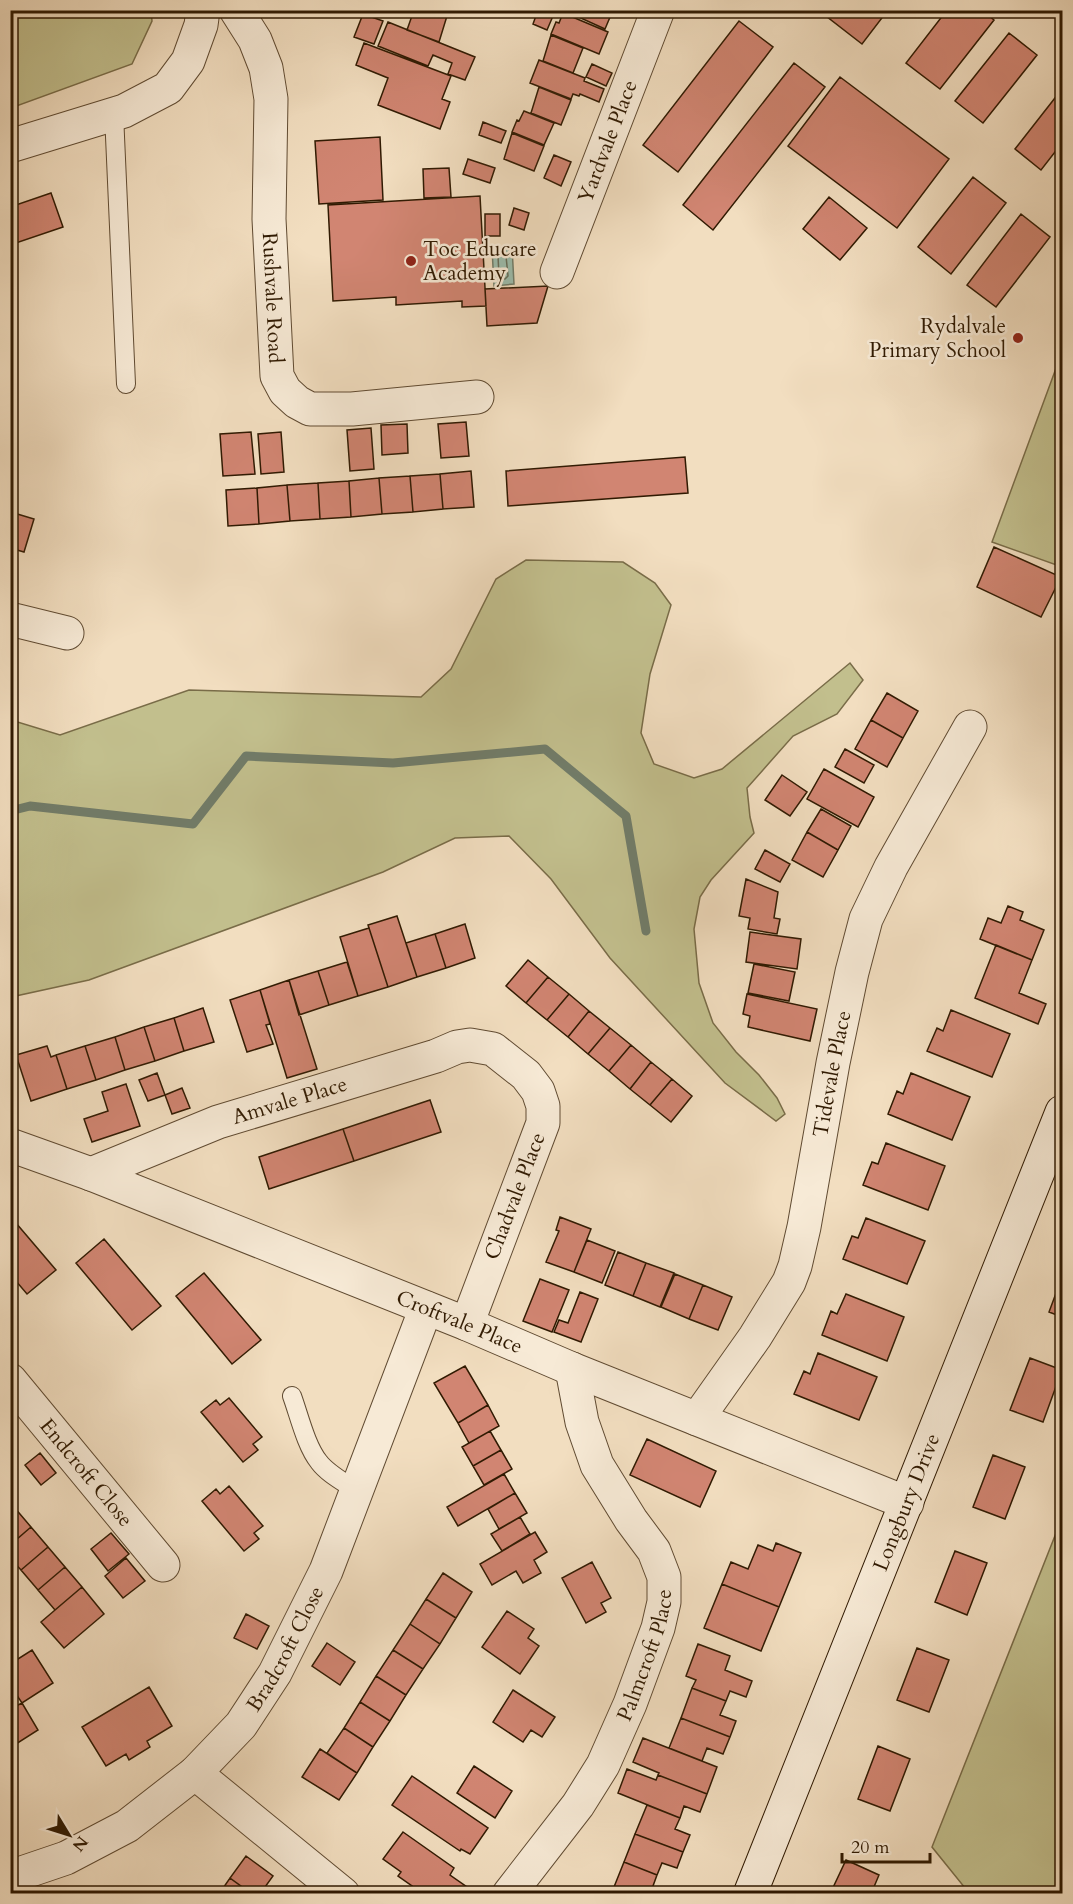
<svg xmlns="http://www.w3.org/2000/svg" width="1073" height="1904" font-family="Cardo,serif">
	<rect width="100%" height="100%" fill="#f2dec0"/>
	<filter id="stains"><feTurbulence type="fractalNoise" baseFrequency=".00333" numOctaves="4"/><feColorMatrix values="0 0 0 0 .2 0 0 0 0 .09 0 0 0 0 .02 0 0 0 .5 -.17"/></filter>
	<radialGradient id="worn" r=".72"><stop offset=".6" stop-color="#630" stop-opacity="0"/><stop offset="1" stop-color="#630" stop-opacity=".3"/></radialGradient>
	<path fill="#c2bf8d" stroke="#796c48" stroke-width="1.5" d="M11,10L151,11L152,21L132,64L11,108Z
		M1062,352V567L992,542Z
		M526,560L623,562L655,583L671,605L650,674L641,733L654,764L694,778L722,769L850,663L863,680L837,714L793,736L747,788L750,817L754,833L711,880L700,897L694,929L699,983L713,1023L736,1052L759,1075L777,1098L785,1114L776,1121L725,1083L610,958L551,879L509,836L455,838L383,872L89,980L11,997V720L60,735L189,690L421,697L451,669L496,579Z
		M1062,1518V1893H974L965,1888L932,1847Z"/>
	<path fill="#9cbdad" stroke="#717c69" stroke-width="1.5" d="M512,247L514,284L494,286L492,248Z"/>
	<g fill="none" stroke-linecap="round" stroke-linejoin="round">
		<path stroke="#666c58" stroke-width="1.5" d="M501,253L506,256L508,276L505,279L499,276L498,256Z"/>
		<path stroke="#717c69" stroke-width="9" d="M10,811L30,806L193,824L246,756L393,763L545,749L626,816L646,931"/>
	</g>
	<path fill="#d18572" stroke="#301a02" stroke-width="1.5" d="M414,10H433L447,16L439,42L407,30Z
		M538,10L553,16L547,30L533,24Z
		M563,10H613L605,29Z
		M830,10H888L862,44L826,16Z
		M947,10H982L994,20L940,89L906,63Z
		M563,13L608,32L599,54L551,34L556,22L559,23Z
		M363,14L383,21L374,44L354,37Z
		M739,21L773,47L678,172L643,145Z
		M388,22L475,57L465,80L448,74L452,63L433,55L428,66L378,46Z
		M1009,33L1037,55L983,123L955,101Z
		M551,35L583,48L573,73L543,61Z
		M364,43L451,76L442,99L450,102L440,129L378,105L388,78L356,65Z
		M539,60L585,78L584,81L604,89L599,102L580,94L579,96L573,94L571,99L530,83Z
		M794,63L825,87L713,230L683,205Z
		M592,64L612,73L606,86L586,77Z
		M840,77L949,159L897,228L788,146Z
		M539,87L571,100L561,125L531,113Z
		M1062,89V143L1041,170L1015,149Z
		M524,111L554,123L544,145L512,132L517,120L519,121Z
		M483,122L506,131L501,143L479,135Z
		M512,133L544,146L534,171L504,159Z
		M380,137L383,200L319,204L315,141Z
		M554,155L571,162L561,186L544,178Z
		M468,159L495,168L490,183L463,174Z
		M449,168L451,197L424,198L423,169Z
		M973,177L1006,203L951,274L918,247Z
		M51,193L63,227L10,245V207Z
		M480,196L486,306L462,307V301L396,305V297L333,301L328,205Z
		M829,197L867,228L840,260L803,229Z
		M514,208L529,213L524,230L509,225Z
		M485,214H500V236H485Z
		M1021,214L1050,237L996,307L967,285Z
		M548,286L537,323L487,326L485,289Z
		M466,422L469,456L441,458L438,424Z
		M407,424L408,453L382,455L381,425Z
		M371,428L374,469L350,471L347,430Z
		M251,432L255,474L223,476L220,434Z
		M281,432L284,472L261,474L258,434Z
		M685,457L688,493L508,506L506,471Z
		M471,471L474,507L443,509L440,474Z
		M440,474L443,509L413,512L410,476Z
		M410,476L413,512L382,514L379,478Z
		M379,478L382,514L351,517L349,481Z
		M349,481L351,517L320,519L318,483Z
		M318,483L320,519L290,521L287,485Z
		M287,485L290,521L259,524L257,488Z
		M257,488L259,524L228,526L226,490Z
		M14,513L34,519L24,552L10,548V525Z
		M994,547L1061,577L1041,617L977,587Z
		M887,693L918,711L903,738L871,720Z
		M871,720L903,738L887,767L855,749Z
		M845,749L874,765L864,783L835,767Z
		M824,769L874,797L858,827L807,799Z
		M782,775L807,792L790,816L765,800Z
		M821,809L851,826L838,850L807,832Z
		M807,832L838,850L823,877L792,860Z
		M765,850L790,864L780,882L755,869Z
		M746,879L778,892L774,918L780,919L777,934L748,929L750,918L739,916Z
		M1008,906L1023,912L1020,920L1044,930L1032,960L980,939L988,918L1001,923Z
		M397,916L417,977L388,987L368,925Z
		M465,924L475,958L446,968L435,934Z
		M369,928L388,987L358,996L340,937Z
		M750,932L801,939L797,969L746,962Z
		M435,934L446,968L417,977L406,943Z
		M996,945L1032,960L1019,993L1046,1004L1038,1024L975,998Z
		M528,960L548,977L526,1003L506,986Z
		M347,962L358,996L329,1005L318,971Z
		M754,964L795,972L789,1001L748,993Z
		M318,971L329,1005L299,1015L289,980Z
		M548,977L569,994L547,1020L526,1003Z
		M289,980L317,1069L287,1078L260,990Z
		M260,990L270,1024L266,1025L273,1044L247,1052L230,1000Z
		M569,994L589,1011L568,1037L547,1020Z
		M747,994L817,1009L810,1041L748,1027L750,1016L743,1014Z
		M203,1008L214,1042L184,1051L174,1018Z
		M951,1010L1010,1034L992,1077L927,1051L937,1028L943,1031Z
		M589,1011L610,1028L588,1054L568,1037Z
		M174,1018L184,1051L155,1061L144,1027Z
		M144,1027L155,1061L125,1070L115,1037Z
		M610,1028L631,1045L609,1071L588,1054Z
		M115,1037L125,1070L96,1080L85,1046Z
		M631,1045L651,1062L630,1089L609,1071Z
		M47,1046L51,1057L56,1055L67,1089L31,1101L16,1055Z
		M85,1046L96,1080L67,1089L56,1055Z
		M651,1062L672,1079L650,1105L630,1089Z
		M157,1073L165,1095L148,1101L139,1080Z
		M911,1073L970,1097L952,1140L888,1114L897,1091L903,1094Z
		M672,1079L692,1096L671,1122L650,1105Z
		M126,1084L140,1126L92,1142L84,1119L108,1111L102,1092Z
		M182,1088L190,1108L172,1114L165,1095Z
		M430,1100L441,1132L354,1161L343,1129Z
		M343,1129L354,1161L269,1189L259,1157Z
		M886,1143L945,1166L928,1210L863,1185L872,1162L878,1164Z
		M10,1216L56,1270L27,1294L10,1274Z
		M560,1217L591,1229L574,1272L546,1262L559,1231L556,1230Z
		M866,1218L925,1241L907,1284L843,1259L852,1236L858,1238Z
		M104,1239L161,1306L132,1330L76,1263Z
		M587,1240L615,1251L602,1283L574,1272Z
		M618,1252L646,1263L633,1296L605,1285Z
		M646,1263L674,1273L660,1307L633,1296Z
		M204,1273L261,1340L232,1364L176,1296Z
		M675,1274L703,1285L689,1319L661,1307Z
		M1062,1277V1317L1049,1312Z
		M540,1279L569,1290L552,1332L523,1321Z
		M703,1285L732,1297L718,1330L689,1319Z
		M580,1292L598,1299L581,1342L554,1332L559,1320L568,1323Z
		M846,1294L904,1317L887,1361L822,1335L831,1311L837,1314Z
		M818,1353L877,1377L859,1420L794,1394L804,1371L810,1374Z
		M1030,1358L1062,1370L1043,1422L1010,1410Z
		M465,1366L488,1405L458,1423L434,1383Z
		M229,1398L262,1437L253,1444L258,1450L243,1462L201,1412L216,1400L220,1405Z
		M488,1405L499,1426L469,1443L458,1423Z
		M490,1431L501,1450L473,1466L462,1447Z
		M647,1439L716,1471L700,1507L630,1475Z
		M501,1450L512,1469L484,1485L473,1466Z
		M40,1453L56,1473L41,1485L25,1465Z
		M993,1455L1025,1467L1005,1519L973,1507Z
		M504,1474L515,1493L458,1526L447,1507Z
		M229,1486L263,1526L254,1533L259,1539L244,1551L202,1501L216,1489L220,1494Z
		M515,1493L527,1513L499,1529L488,1509Z
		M14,1507L31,1527L10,1545V1510Z
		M520,1517L530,1534L502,1551L491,1534Z
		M31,1527L48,1547L21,1570L10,1558V1545Z
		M535,1532L547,1552L534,1560L541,1573L523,1583L516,1571L492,1585L480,1564Z
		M111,1533L129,1554L108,1571L91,1549Z
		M776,1543L801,1553L779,1607L722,1584L731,1562L748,1569L758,1545L773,1551Z
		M48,1547L65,1567L38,1590L21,1570Z
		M955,1551L987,1563L967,1615L935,1602Z
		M126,1558L145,1581L123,1598L105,1576Z
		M592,1562L611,1598L601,1603L606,1612L586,1623L562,1578Z
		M65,1567L82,1587L55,1610L38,1590Z
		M443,1573L472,1592L456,1618L426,1599Z
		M722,1584L779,1607L761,1651L704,1628Z
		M82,1587L104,1614L64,1648L41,1622Z
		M426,1599L456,1618L440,1644L410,1624Z
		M507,1611L534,1629L528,1638L539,1646L520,1674L482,1647Z
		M246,1614L269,1626L257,1649L234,1638Z
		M410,1624L440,1644L423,1669L393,1650Z
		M327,1643L355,1662L340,1685L312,1666Z
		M698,1644L730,1656L725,1670L752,1681L746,1697L730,1691L726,1701L692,1688L696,1680L686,1676Z
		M917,1648L949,1660L929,1712L897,1700Z
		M32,1650L53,1683L22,1703L10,1685V1664Z
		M393,1650L423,1669L406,1695L376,1676Z
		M376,1676L406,1695L390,1721L360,1702Z
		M149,1687L172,1726L147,1741L150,1747L129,1760L126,1754L106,1766L82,1727Z
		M692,1688L726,1701L720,1715L736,1721L730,1737L681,1718Z
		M513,1690L555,1717L542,1737L531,1730L523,1742L493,1722Z
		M360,1702L390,1721L373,1747L344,1728Z
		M22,1703L38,1730L16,1744L10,1736V1709Z
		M681,1718L730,1737L723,1754L707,1748L702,1761L669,1748Z
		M344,1728L373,1747L357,1773L327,1753Z
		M643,1738L717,1767L707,1794L658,1775L659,1773L633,1762Z
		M878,1746L910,1759L890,1811L858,1799Z
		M320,1749L357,1773L339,1800L302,1777Z
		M474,1766L512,1791L495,1818L457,1793Z
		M627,1769L656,1780L658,1775L707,1794L700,1812L684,1806L680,1818L618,1793Z
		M412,1776L488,1828L470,1854L461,1849L460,1851L392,1805Z
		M647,1805L680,1818L675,1829L690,1835L683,1852L635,1834Z
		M403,1832L454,1868L450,1875L467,1887L462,1894H411L408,1891L412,1886L398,1876L401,1872L383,1859Z
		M635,1834L683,1852L677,1868L662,1863L657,1875L624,1862Z
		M246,1856L273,1876L260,1894H252L230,1878Z
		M846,1860L879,1875L871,1894H830Z
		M624,1862L657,1875L653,1886L667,1894L612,1892Z
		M230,1878L252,1894H219Z"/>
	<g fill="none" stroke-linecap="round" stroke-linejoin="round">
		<defs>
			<path id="lane" d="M114,114L126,384
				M292,1396C299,1415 306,1446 319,1462C328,1474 344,1482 357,1491"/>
			<g id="street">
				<path id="s1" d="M236,10L255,40L266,68L271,99L269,219L277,376L285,391L297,402L310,409H352L477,397"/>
				<path d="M10,146L124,111L168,88L188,61L201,25L203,10"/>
				<path id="s2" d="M557,272L658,10"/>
				<path d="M10,619L67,633"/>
				<path id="s3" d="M10,1145L91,1174L467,1324L572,1369L907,1503"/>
				<path id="s4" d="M91,1174L218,1122L436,1056L457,1047L470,1045L493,1049L526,1075L538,1091L543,1106V1123L467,1324"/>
				<path id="s5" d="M10,1380L163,1565"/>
				<path id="s6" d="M697,1419L755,1337L789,1282L795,1266L804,1227L833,1063L852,972L866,919L891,867L970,727"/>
				<path d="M195,1773L343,1894"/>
				<path id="s7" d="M10,1877L66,1858L127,1826L195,1773L241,1725L275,1673L326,1571L426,1308"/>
				<path id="s8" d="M509,1894L578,1805L603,1765L630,1704L658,1628L664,1602V1577L654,1551L631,1520L597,1465L582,1422L572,1369"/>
			</g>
			<g id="secondary">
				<path id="s9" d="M750,1894L1062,1112"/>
			</g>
		</defs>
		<use href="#lane" stroke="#604b32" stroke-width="20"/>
		<use href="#street" stroke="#604b32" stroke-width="35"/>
		<use href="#secondary" stroke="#301a02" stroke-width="35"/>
		<use href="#lane" stroke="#f7ead6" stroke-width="18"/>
		<use href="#street" stroke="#f7ead6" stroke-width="33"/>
		<use href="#secondary" stroke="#f7ead6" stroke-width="33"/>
	</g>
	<g fill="#8f2418" stroke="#f7ead6" stroke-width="2">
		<circle cx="411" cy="261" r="6"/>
		<circle cx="1018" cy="338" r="6"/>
	</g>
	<g text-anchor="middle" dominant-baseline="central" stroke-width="5" stroke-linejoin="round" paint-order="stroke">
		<g font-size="21" fill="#301a02" stroke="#f7ead6">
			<text stroke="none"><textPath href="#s2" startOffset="140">Yardvale Place</textPath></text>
			<text stroke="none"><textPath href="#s1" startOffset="296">Rushvale Road</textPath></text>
			<text stroke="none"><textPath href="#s6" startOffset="378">Tidevale Place</textPath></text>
			<text stroke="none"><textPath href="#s4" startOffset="212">Amvale Place</textPath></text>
			<text transform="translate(515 1196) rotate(-69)">Chadvale Place</text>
			<text stroke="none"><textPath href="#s3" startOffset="483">Croftvale Place</textPath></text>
			<text stroke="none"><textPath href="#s5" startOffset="120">Endcroft Close</textPath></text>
			<text stroke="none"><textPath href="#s9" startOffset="422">Longbury Drive</textPath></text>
			<text stroke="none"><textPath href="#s7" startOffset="369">Bradcroft Close</textPath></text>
			<text stroke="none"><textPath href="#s8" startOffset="278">Palmcroft Place</textPath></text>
		</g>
		<g font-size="21" fill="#301a02" stroke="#f7ead6" text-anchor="start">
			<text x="423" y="249">Toc Educare<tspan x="423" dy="24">Academy</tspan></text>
			<text x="1006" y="326" text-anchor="end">Rydalvale<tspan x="1006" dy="24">Primary School</tspan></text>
		</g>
	</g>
	<rect width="1073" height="1904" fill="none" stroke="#f2dec0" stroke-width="36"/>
	<rect x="12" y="12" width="1049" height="1880" fill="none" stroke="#301a02" stroke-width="3"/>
	<rect x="18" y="18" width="1037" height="1868" fill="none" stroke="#301a02" stroke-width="1.5"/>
	<g transform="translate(69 1835) rotate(128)" stroke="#f7ead6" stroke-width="4.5" paint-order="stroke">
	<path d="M0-4.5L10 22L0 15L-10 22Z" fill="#301a02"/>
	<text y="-9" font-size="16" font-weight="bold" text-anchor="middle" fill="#301a02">N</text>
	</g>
	<path d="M842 1853v9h88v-9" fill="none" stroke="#301a02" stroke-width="3"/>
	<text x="851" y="1853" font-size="18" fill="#301a02" stroke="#f7ead6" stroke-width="4.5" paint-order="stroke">20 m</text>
	<rect width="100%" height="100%" filter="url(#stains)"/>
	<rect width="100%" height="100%" fill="url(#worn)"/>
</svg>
